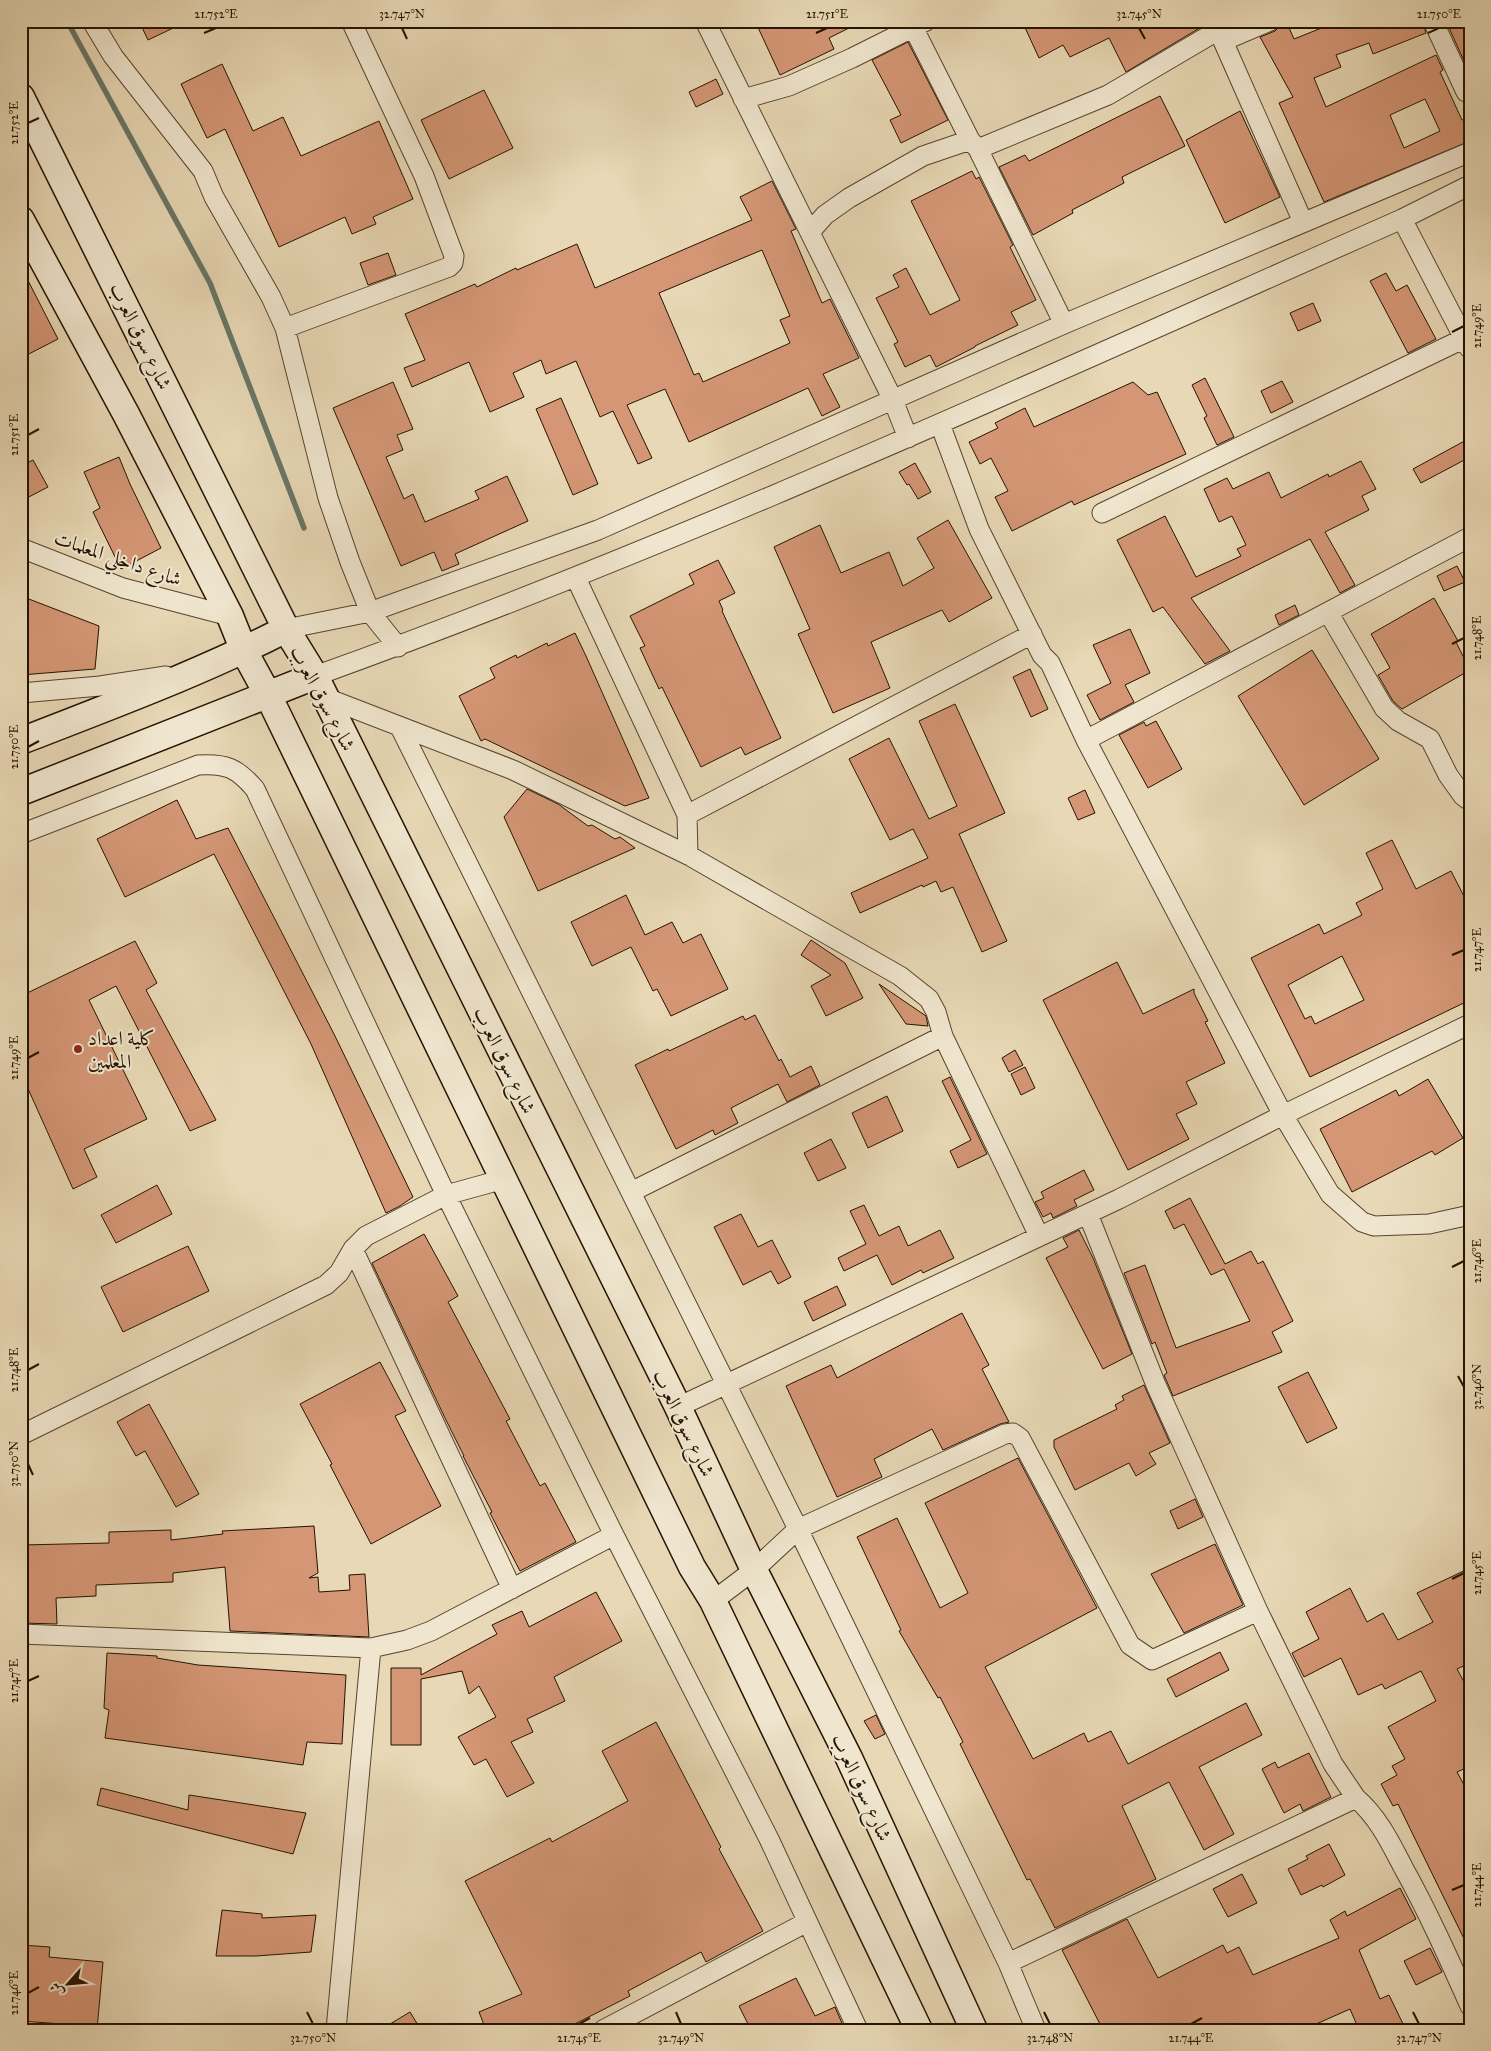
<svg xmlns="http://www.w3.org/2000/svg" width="1491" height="2051" font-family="'IM FELL Great Primer',Amiri,serif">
	<rect width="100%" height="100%" fill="#e8d8b5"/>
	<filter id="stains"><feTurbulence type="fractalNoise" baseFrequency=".004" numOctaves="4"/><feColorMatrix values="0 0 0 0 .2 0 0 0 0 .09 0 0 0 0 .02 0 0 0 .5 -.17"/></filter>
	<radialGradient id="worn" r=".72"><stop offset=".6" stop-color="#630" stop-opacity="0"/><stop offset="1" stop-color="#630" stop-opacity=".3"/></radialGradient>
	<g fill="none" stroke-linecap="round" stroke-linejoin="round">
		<path stroke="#697767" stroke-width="5.5" d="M67,21L210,283L304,528"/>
	</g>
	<path fill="#d49675" stroke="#251300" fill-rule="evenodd" d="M139,21H188L148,40Z
		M755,21H863L829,38L834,49L780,75Z
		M1022,21H1201L1203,26L1126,72L1109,38L1070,57L1063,45L1039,58Z
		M1281,21H1286L1294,39L1329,25L1328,21H1422L1426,33L1373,54L1369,43L1336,55L1341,67L1314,78L1326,107L1436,55L1443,70L1440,72L1462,120L1470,117V141L1324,202L1279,103L1293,97L1260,37L1275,31L1279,27ZM1425,99L1440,131L1404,148L1390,115Z
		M1446,21H1470V59L1464,61Z
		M908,42L948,120L901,143L890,120L901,115L872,60Z
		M222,64L253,131L283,117L301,156L379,121L413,199L373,217L376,224L352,234L345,217L279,247L225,129L207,138L181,84Z
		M716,79L723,94L696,107L689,92Z
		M484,90L513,148L449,179L421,120Z
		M1160,96L1185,146L1122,177L1124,183L1072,210L1073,213L1033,235L999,167L1025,155L1029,161Z
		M1240,111L1280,197L1225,223L1186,140Z
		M972,171L976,179L979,177L1013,245L1010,247L1036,300L1011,312L1018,325L975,346V347L936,367L930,355L905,367L894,344L898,342L876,298L899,287L893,275L906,268L930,315L960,300L911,201Z
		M772,181L796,229L791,231L822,303L830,299L859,358L823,374L840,407L822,416L808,388L689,442L665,389L627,405L652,458L638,464L613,411L600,417L576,361L546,374L541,360L513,373L524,397L490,412L469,362L412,387L404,368L425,360L405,314L475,284L477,287L516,268L517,270L577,244L595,288L752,220L740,197ZM762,250L790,316L780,320L790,343L703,382L699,373L694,375L659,293Z
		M388,253L396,275L368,285L360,263Z
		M21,267L58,339L21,358Z
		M1386,273L1396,291L1407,285L1436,339L1408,353L1370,281Z
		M1313,303L1321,321L1298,331L1290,313Z
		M1205,378L1234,437L1217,445L1204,418L1207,416L1192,385Z
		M1282,381L1293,402L1271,413L1261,391Z
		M393,382L413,429L397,435L403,450L386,457L404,499L413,494L425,522L479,499L475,491L507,476L528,521L455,554L459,564L442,571L434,552L401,566L333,408Z
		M1133,382L1148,395L1157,392L1186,454L1074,505L1072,501L1012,531L995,497L1008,491L991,458L980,464L969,442L998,428L995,423L1025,408L1034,427Z
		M561,398L598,484L573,495L536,409Z
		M1470,438V457L1421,483L1413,469Z
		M119,457L130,484L161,548L121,569L93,512L100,508L84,472Z
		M33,460L48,487L21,501V466Z
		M1361,461L1376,489L1362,496L1369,510L1325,532L1355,585L1340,593L1310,539L1191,598L1230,651L1205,664L1163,607L1153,612L1117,540L1165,516L1196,577L1241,556L1237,549L1246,545L1232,516L1219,522L1204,489L1227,478L1233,489L1269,472L1281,498L1328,474L1329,477Z
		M915,463L931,492L918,499L909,484L907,485L899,472Z
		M948,520L992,598L949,622L942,610L871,642L890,688L833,713L798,634L810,629L774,547L820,525L841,573L889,552L903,586L934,568L917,538Z
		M718,560L735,593L719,601L723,610L722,611L781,738L745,755L741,747L701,767L662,687L659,689L640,648L645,646L630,616L694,584L689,574Z
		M1457,566L1465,582L1444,591L1437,576Z
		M21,596L99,626L95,669L21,675Z
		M1434,598L1458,641L1456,642L1470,670L1402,709L1393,701L1378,675L1390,668L1371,634Z
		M1295,605L1299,615L1279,625L1275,615Z
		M1130,629L1150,673L1125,685L1134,702L1100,720L1087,695L1111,683L1093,645Z
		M575,633L586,656L649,798L625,806L485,739L481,741L459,696L495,678L490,668L516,655L517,658L547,643L548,646Z
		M1312,650L1379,759L1304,805L1238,696Z
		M1030,669L1048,709L1031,717L1013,677Z
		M955,704L1005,813L959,834L1007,941L982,952L953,887L941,892L936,881L923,887L922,885L860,913L851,893L928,858L913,829L890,840L849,759L889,738L929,819L957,806L919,721Z
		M1156,721L1182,769L1148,788L1119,735L1144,722L1146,726Z
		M527,789L558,804L588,826L592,825L615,839L620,837L635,848L538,891L504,817Z
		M1085,790L1095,813L1078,820L1068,798Z
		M177,800L196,839L228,828L334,1034L413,1197L400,1206L386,1213L311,1044L214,854L125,897L97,839Z
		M1392,840L1416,889L1451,871L1470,908V1000L1310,1077L1251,958L1319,924L1324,934L1362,915L1356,903L1383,889L1366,853ZM1342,956L1364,1000L1315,1024L1311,1016L1305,1019L1288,985Z
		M626,895L645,935L672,922L683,943L701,934L728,989L671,1016L657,989L653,991L631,947L592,966L571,922Z
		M811,940L845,963L863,998L826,1016L811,986L831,975L801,955Z
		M135,941L157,983L146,990L216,1120L190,1131L116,986L89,1000L147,1119L84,1149L97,1177L73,1189L21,1073V996Z
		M1117,962L1143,1014L1194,989V993L1208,1021L1205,1022L1225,1063L1186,1082L1197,1104L1176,1114L1189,1139L1128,1170L1043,1000Z
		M879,984L926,1016L928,1026L906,1024Z
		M755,1015L779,1061L781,1059L790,1077L811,1066L820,1085L787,1102L778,1084L731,1108L738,1123L715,1135L713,1130L676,1149L635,1065L668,1049L669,1051L743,1016L745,1020Z
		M1015,1050L1023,1065L1009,1072L1002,1058Z
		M1025,1067L1035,1088L1021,1095L1011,1074Z
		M950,1077L987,1154L958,1168L950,1151L971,1140L942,1081Z
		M1428,1079L1463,1138L1435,1155L1432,1151L1352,1192L1320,1129L1396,1090L1399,1096Z
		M887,1096L903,1131L868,1148L852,1113Z
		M831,1139L846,1168L818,1181L804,1153Z
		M1084,1170L1094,1190L1074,1200L1077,1206L1053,1218L1051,1213L1043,1217L1035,1202L1044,1198L1041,1192Z
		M157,1185L172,1214L116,1243L101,1215Z
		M1190,1198L1225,1264L1251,1251L1258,1264L1263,1261L1293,1321L1272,1332L1282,1352L1173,1396L1164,1375L1167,1373L1155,1342L1152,1344L1124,1273L1145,1265L1176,1348L1250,1321L1224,1269L1211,1275L1184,1224L1174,1229L1165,1211Z
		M864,1205L879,1236L899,1226L908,1246L940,1230L954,1258L923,1273L921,1270L892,1285L877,1255L844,1271L838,1258L866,1244L850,1211Z
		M741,1214L758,1247L772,1240L791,1277L778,1284L771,1271L743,1285L714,1227Z
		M1079,1230L1093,1258L1132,1354L1103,1369L1046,1258L1068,1247L1063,1238Z
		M424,1234L458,1296L448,1302L510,1419L506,1421L540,1486L545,1483L576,1542L520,1571L490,1513L492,1512L463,1456H464L445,1418L372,1263Z
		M188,1246L209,1291L123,1332L101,1287Z
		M837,1286L846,1305L813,1321L804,1302Z
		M962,1313L989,1365L982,1369L1009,1422L1000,1424L943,1450L932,1429L874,1459L882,1477L837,1497L786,1386L831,1365L837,1378Z
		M380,1362L406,1411L395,1416L441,1506L371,1544L330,1465L332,1464L300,1404Z
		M1308,1372L1337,1428L1307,1443L1278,1387Z
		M1144,1385L1170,1443L1149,1453L1156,1464L1136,1476L1129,1463L1075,1490L1054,1447V1440L1117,1409L1115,1405L1124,1400L1122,1396Z
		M149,1404L199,1494L176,1507L145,1451L136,1456L117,1422Z
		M1018,1458L1097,1608L985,1667L1033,1759L1084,1733L1088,1742L1111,1731L1128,1764L1246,1703L1262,1735L1199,1767L1234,1834L1204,1850L1169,1782L1122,1806L1156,1879L1055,1928L1030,1879L1027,1880L960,1744L963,1742L940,1697L938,1698L899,1631L901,1630L857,1537L897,1518L940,1608L968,1593L925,1503Z
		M1195,1499L1203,1517L1178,1529L1170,1511Z
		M314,1526L318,1573L309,1578L318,1577L319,1592L350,1590L349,1575L365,1574L369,1637L230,1631L225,1567L173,1573V1582L96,1585V1596L56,1598L57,1624L21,1623V1545L109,1543V1532L171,1530V1540L223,1534L222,1531Z
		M1215,1544L1243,1605L1184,1633L1151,1574Z
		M1470,1568V1663L1457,1669L1470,1693V1766L1457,1772L1470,1796V1951L1398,1804L1393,1806L1381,1784L1397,1775L1392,1766L1405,1759L1388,1727L1436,1701L1421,1671L1385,1689L1382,1684L1358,1695L1341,1658L1304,1677L1292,1653L1319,1639L1306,1612L1350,1588L1367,1622L1383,1613L1398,1640L1433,1622L1417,1593Z
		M596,1592L622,1641L554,1677L565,1701L527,1719L533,1732L511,1742L534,1783L507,1797L486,1759L474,1765L458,1737L496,1717L479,1686L469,1694L462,1671L421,1679V1745H391V1668H421V1675L497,1634L492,1625L522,1611L529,1627Z
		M1220,1652L1229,1670L1176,1697L1167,1679Z
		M107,1653L157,1656V1658L198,1665L346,1675L342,1744L307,1742L303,1765L105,1738L109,1710L104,1708Z
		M876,1715L885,1734L875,1739L864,1721Z
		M656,1722L721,1847L719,1849L763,1931L706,1962L701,1952L628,1991L630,1996L563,2030H486L479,2012L522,1994L465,1881L550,1838L552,1842L628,1801L602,1751Z
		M1309,1753L1331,1797L1303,1811L1300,1804L1284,1813L1262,1769L1275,1762L1278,1768Z
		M101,1788L188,1810L189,1795L306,1813L293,1854L97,1805Z
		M1329,1844L1345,1875L1323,1887L1322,1885L1301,1895L1288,1869L1308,1859L1306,1856Z
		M1242,1874L1257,1903L1228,1917L1213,1889Z
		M1400,1888L1416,1919L1359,1950L1380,1999L1389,1995L1406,2030H1359L1350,2009L1314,2025L1316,2030H1103L1062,1950L1127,1919L1158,1978L1223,1945L1227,1953L1239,1947L1253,1975L1339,1938L1330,1920L1345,1911L1347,1916Z
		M222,1910L262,1914V1918L316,1915L311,1952L256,1956H216Z
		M21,1945L50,1947L49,1957L103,1962L97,2030H62V2024L21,2021Z
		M1430,1948L1442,1972L1416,1985L1404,1961Z
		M796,1978L815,2016L835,2007L845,2030H751L739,2006Z
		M410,2012L421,2030H380Z"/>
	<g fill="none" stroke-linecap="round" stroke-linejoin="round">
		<defs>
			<path id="street" d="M92,21L113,56L203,171L214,197L271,297L285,328L328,498L350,562L370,612L398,647
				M705,21L893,400L908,438
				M910,21L970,140L978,149L1064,324
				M1219,21L1222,28L1223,41L1303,222
				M1433,21L1466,92
				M1223,41L1270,21
				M743,99L789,86L852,58L926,21
				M978,149L1108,95L1222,28
				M1402,219L1469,348
				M810,232L825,215L849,198L923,156L970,140
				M285,328L449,267L453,263L454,256L424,176L351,21
				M940,424L979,529L1042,655L1050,663L1086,740L1283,1115L1330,1194L1362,1222L1374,1226L1429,1224L1470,1215
				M1102,513L1465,338
				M21,548L123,588L230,616
				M576,578L687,815L688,855
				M1328,612L1384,708L1398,721L1430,739L1448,775L1463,796L1470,801
				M286,629L370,612L598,530L1064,324L1470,152
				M315,676C685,543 1042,378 1402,219L1470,185
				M21,693L100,686L166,676
				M324,697L513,770L688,855L900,976L929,999L936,1012L943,1036L631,1192
				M400,727L798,1529L1008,1963L1036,2030
				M1086,740L1470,537
				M687,815L1032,634
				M21,834L198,765C226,763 237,768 255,789L446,1195L614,1535L769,1839L858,2030
				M943,1036L1039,1236
				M1088,1214L1156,1385L1258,1611
				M353,1249L512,1589
				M678,1407L1119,1199L1283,1115L1470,1024
				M21,1435L326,1285L339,1273L353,1249L366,1236L446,1195L504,1179
				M713,1601L754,1570L798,1529L1005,1434L1013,1433L1020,1438L1130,1645L1152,1660L1258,1611L1333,1764L1356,1798
				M21,1634L371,1648L407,1640L431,1631L614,1535
				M1008,1963L1356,1798C1378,1817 1390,1842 1403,1867C1428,1912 1449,1959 1470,2006
				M336,2030L371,1648
				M603,2030L807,1922"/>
			<path id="secondary" d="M21,97L286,629L315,676L678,1407L754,1570L849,1758L974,2030
				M21,220L126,414L230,616L244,651L268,695L692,1567L713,1601L919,2030
				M21,741C110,706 201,673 286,629
				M21,792L315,676"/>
		</defs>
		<use href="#street" stroke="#56442d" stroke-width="21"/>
		<use href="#secondary" stroke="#251300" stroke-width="29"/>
		<use href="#street" stroke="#f0e6cf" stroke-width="19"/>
		<use href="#secondary" stroke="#f0e6cf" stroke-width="26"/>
	</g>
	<path fill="none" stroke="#251300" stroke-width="2" d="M402,28L407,39M1139,28L1145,39M204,33L216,28M816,33L827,28M1428,33L1439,28M28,123L39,118M1452,332L1464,326M28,435L39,429M1452,644L1464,638M28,747L39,741M1452,955L1464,950M28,1058L39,1052M1452,1267L1464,1261M28,1370L39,1364M1458,1376L1464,1387M28,1464L33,1475M1452,1579L1464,1573M28,1681L39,1676M1452,1890L1464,1885M28,1993L39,1987M307,2012L313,2024M676,2012L681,2024M1044,2012L1050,2024M1413,2012L1419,2024M579,2024L590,2018M1191,2024L1202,2018"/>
	<circle fill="#8f2418" stroke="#f0e6cf" stroke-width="2" cx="78" cy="1049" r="5"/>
	<g text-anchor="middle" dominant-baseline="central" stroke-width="4" stroke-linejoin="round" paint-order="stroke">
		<g font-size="20" fill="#251300" stroke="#f0e6cf">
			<text transform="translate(141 336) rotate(64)">شارع سوق العرب</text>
			<text transform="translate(118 558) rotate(19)">شارع داخلي المعلمات</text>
			<text transform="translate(323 698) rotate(62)">شارع سوق العرب</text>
			<text transform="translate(505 1060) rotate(64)">شارع سوق العرب</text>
			<text transform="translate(684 1423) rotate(64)">شارع سوق العرب</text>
			<text transform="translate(862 1787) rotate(65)">شارع سوق العرب</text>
		</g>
		<g font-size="20" fill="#251300" stroke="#f0e6cf" text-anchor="start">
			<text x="88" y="1038">كلية اعداد<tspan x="88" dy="23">المعلمين</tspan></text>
		</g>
	</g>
	<rect width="1491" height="2051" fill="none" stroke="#e8d8b5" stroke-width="55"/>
	<g transform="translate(68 1984) rotate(243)" stroke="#f0e6cf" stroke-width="4" paint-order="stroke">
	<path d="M0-4L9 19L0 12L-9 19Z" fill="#251300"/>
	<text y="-8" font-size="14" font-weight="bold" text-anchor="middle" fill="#251300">ش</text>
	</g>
	<rect x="28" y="28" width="1436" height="1996" fill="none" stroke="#251300" stroke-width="2"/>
	<g font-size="12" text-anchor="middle" fill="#251300">
		<text x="216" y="18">21.752°E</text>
		<text x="402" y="18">32.747°N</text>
		<text x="827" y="18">21.751°E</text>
		<text x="1139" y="18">32.745°N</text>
		<text x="1439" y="18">21.750°E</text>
		<text transform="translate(14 123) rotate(-90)" y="4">21.752°E</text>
		<text transform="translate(1477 326) rotate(-90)" y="4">21.749°E</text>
		<text transform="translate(14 435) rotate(-90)" y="4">21.751°E</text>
		<text transform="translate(1477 638) rotate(-90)" y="4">21.748°E</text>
		<text transform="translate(14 747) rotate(-90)" y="4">21.750°E</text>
		<text transform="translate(1477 950) rotate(-90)" y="4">21.747°E</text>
		<text transform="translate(14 1058) rotate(-90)" y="4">21.749°E</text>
		<text transform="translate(1477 1261) rotate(-90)" y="4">21.746°E</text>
		<text transform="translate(14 1370) rotate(-90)" y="4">21.748°E</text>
		<text transform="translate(1477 1387) rotate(-90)" y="4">32.746°N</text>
		<text transform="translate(14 1464) rotate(-90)" y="4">32.750°N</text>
		<text transform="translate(1477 1573) rotate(-90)" y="4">21.745°E</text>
		<text transform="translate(14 1681) rotate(-90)" y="4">21.747°E</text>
		<text transform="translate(1477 1885) rotate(-90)" y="4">21.744°E</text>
		<text transform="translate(14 1993) rotate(-90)" y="4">21.746°E</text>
		<text x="313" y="2042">32.750°N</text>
		<text x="579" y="2042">21.745°E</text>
		<text x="681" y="2042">32.749°N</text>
		<text x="1050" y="2042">32.748°N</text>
		<text x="1191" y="2042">21.744°E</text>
		<text x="1419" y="2042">32.747°N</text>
	</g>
	<rect width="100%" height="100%" filter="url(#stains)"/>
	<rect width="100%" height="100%" fill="url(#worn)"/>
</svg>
